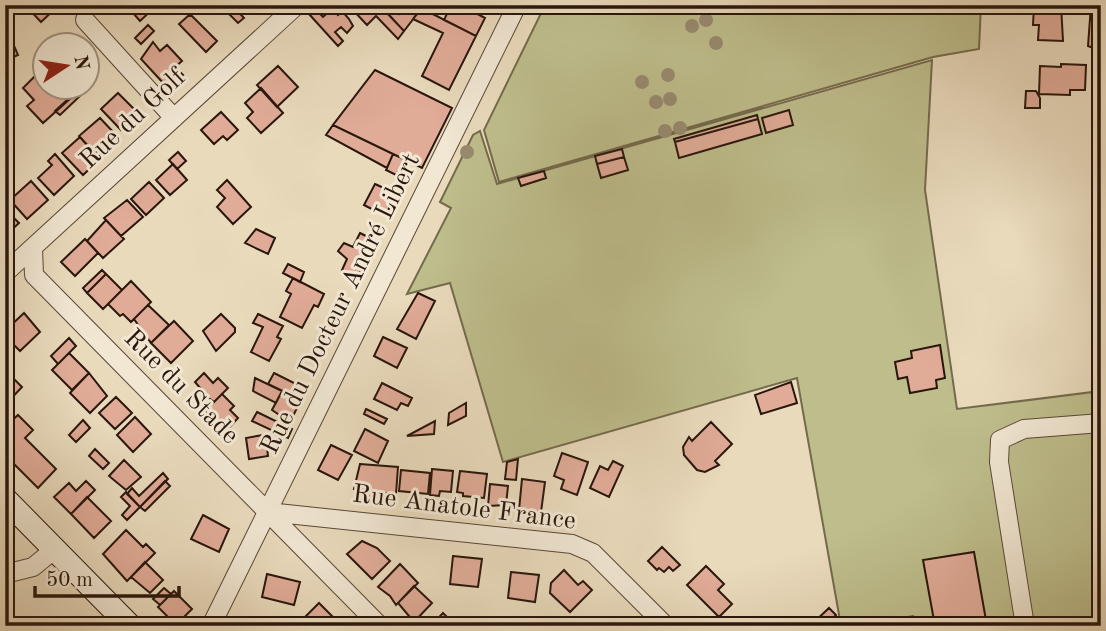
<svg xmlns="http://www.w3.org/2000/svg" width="1106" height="631" font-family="'Old Standard TT',serif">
	<rect width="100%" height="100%" fill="#e9dabc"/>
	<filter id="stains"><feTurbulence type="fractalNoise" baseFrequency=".00286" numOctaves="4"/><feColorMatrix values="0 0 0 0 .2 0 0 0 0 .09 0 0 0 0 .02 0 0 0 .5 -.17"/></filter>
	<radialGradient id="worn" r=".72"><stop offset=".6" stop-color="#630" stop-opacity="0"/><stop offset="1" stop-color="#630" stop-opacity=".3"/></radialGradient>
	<path fill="#bebd8c" stroke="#746a4c" stroke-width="2" d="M545,5H981L979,49L933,57L499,182L484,130Z
		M932,60L925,190L957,409L1101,391V622L1056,626H915L913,616L864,626H841L797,378L503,462L450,283L407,294L451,208L440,202L473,135L480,131L497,184Z"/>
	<path fill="#e0ab97" stroke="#29160c" stroke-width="2" d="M25,5H59L41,22Z
		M126,5H157L140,21Z
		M232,5L244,18L238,23L226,11Z
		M359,5L364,8L365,5H380L404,31L398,39L376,16L367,25L353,10Z
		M408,5H424L404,31L385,11L391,6L399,14Z
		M451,5H461L485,18L476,36L444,20Z
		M1034,5H1061L1063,41L1038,40L1039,25H1033Z
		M1091,5H1101V44L1096,49L1088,46Z
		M421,8L476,36L449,90L422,76L443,33L413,19Z
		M315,9L323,17L332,9L338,15L342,11L349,19L353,26L347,33L341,27L335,32L343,41L338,46L309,14Z
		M188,16H192L217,41L206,52L179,24Z
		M148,25L154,31L141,44L135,38Z
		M11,39L18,55L5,61V42Z
		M153,42L160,51L167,45L182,61L175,67L183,75L175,82L172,79L165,85L141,59Z
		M1061,64L1086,65L1085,90H1070V95L1039,94L1040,66L1061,67Z
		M278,66L298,87L277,107L257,85Z
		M375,70L452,108L422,168L333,125Z
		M35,76L44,80L46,88H55L61,94L64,91L71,98L43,123L27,106L34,100L23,88Z
		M261,88L283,113L261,133L247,118L253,112L245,103Z
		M1026,91H1036L1040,98V108H1025Z
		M76,92L80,96L60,115L55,111Z
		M118,93L139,114L121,130L101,109Z
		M789,110L793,125L766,133L762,118Z
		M221,112L238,130L227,140L223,136L214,144L201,130Z
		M757,115L758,119L675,142L674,139Z
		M100,118L116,135L95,154L79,136Z
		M758,119L762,134L679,158L675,142Z
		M333,125L393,154L387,168L326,135Z
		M80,137L100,159L83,175L62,153Z
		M622,149L624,157L597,164L595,156Z
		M178,152L186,161L177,169L169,160Z
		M55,154L74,176L54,195L38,178L52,165L48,161Z
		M393,154L406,160L398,176L386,170Z
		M624,157L628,170L601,178L597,164Z
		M173,164L187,180L170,195L156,180Z
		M544,171L546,178L521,186L518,178Z
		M227,180L251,207L233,224L217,207L225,198L217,190Z
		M31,181L48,200L27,219L10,200Z
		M149,182L164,198L146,215L131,199Z
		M375,184L397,194L385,216L364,205Z
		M127,200L143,217L121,236L104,218Z
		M5,209L19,223L5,236Z
		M106,220L124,239L103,258L87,241Z
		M256,229L275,238L268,254L245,243Z
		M360,233L376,241L357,278L342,270L347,259L338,251L344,243L353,247Z
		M85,239L98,253L75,276L61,262Z
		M288,264L304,272L300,282L283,273Z
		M102,270L106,274L87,293L83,288Z
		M106,274L122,290L103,309L87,293Z
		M293,278L324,294L318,307L314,305L302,328L280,317L291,294L286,291Z
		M131,281L151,302L131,322L123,314L120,316L108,304Z
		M418,293L435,301L416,339L397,329Z
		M148,305L169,325L151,343L134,319Z
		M24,313L40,332L20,351L5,336V331Z
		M221,314L235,328V332L216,351L203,331Z
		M258,314L283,326L277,337L281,339L269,361L251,352L263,327L253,323Z
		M174,321L193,341L171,363L151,343Z
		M383,337L407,348L397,368L374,356Z
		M69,338L76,346L58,364L51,356Z
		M940,345L945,378L936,380L937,388L910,393L907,377L898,379L895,362L912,358L911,351Z
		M69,353L89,373L72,390L52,370Z
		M8,373L22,387L7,403L5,376Z
		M89,373L107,396L90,413L70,393Z
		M204,373L213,383L218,378L228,388L214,402L199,391L201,389L195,382Z
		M274,373L298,385L293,396L268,384Z
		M255,378L282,391L276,403L253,391Z
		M791,382L797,403L761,414L755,395Z
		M382,383L412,398L408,406L401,403L397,410L374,399Z
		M282,391L301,400L290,422L272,410Z
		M222,394L234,406L230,410L238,418L224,433L205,411Z
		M116,397L132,413L115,429L99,413Z
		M466,403V416L448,425L449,413Z
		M366,409L387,419L384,424L364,414Z
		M257,412L292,429L288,438L252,421Z
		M18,415L33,430L25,438L56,469L38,488L5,455V427Z
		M135,417L151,434L133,452L117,435Z
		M83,420L90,428L76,442L69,435Z
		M435,421L434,434L407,436Z
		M711,422L732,444L715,461L719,465L705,472L697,470L684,455L683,447L689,437L692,441Z
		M365,429L388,441L378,463L354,451Z
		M269,434L271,448H267L268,456L249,459L246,438Z
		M331,445L352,455L338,480L318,470Z
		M95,449L109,463L103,469L89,456Z
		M562,453L588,462L577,495L561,489L564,480L554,476Z
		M518,459L516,480L505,479L507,462Z
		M124,460L141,477L126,490L109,476Z
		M613,461L623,466L609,497L590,488L600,466L608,470Z
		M360,464L398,467L396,494L378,492V498L365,496L366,490L354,489Z
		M432,469L453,471L451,492L440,491L439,496L430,495Z
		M401,470L430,473L428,494L399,491Z
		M460,471L487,474L484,498L463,496V493L457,492Z
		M163,473L168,479L140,507L127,494L132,488L139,496Z
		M522,479L545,482L541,512L519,510Z
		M86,481L95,490L71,514L54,497L69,483L76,491Z
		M165,481L170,486L145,511L140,507Z
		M490,484L508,486L506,505L488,506Z
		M126,492L140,507L127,520L122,515L130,506L121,497Z
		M87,497L111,521L94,538L71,514Z
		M203,515L229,529L219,552L191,539Z
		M126,530L143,547L146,544L155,553L127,581L103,554Z
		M362,541L377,548L390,561L372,579L347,554Z
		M662,547L680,565L673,571L669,567L664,572L659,568L657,570L648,561Z
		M974,552L987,626H935L923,560Z
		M453,556L482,559L478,587L450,584Z
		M145,562L163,580L150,593L131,577Z
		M400,564L418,583L396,605L390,596L378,587Z
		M706,566L724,584L718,590L732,604L719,617L687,585Z
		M564,570L578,585L583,581L592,590L570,612L550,593L551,583Z
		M511,572L539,575L535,602L508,598Z
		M267,574L300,582L294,605L262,597Z
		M414,586L432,603L414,622L398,603Z
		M164,588L171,594L160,605L153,599Z
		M174,591L192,609L176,625L158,607Z
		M319,603L338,622L335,626H305L301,621Z
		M829,608L836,615L826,626H810Z
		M443,613L456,626H431Z"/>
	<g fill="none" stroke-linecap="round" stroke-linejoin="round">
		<defs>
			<path id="minor" d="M85,20L174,118
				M33,248L34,275L380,626
				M5,273L297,5
				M268,512L572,544L593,553L666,626
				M5,574L33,567L55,549
				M211,626L517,5
				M1025,626L999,462L1000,440L1024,429L1101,423"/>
			<path id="secondary" d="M5,499L130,626"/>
		</defs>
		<use href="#minor" stroke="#594738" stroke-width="20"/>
		<use href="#secondary" stroke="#29160c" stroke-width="25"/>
		<use href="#minor" stroke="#f1e7d3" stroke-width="18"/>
		<use href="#secondary" stroke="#f1e7d3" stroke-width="23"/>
	</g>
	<g fill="#988a70">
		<circle cx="706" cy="20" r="7"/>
		<circle cx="692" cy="26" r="7"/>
		<circle cx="716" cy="43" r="7"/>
		<circle cx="668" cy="75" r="7"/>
		<circle cx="642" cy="82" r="7"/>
		<circle cx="670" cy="99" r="7"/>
		<circle cx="656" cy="102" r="7"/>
		<circle cx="680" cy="128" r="7"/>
		<circle cx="665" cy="131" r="7"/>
		<circle cx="467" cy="152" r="7"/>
	</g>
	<g text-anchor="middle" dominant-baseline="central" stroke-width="6" stroke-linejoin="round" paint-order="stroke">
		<g font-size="26" fill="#29160c" stroke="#f1e7d3">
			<text transform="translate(133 119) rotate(-43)">Rue du Golf</text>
			<text transform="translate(341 304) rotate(-64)">Rue du Docteur André Libert</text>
			<text transform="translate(181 387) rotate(45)">Rue du Stade</text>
			<text transform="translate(464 508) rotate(7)">Rue Anatole France</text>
		</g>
	</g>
	<rect width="1106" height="631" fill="none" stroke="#e9dabc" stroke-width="28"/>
	<rect x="7" y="7" width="1092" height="617" fill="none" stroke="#29160c" stroke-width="3.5"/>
	<rect x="14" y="14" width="1078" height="603" fill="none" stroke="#29160c" stroke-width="2"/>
	<g transform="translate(66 66) rotate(78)"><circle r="33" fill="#f1e7d3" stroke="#a19383" stroke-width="2"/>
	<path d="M0-5L12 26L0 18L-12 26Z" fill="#8f2418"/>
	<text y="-10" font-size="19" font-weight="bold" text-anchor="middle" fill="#29160c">N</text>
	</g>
	<path d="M35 586v10h144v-10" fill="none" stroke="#29160c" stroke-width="3.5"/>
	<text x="46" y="586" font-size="21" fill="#29160c" stroke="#f1e7d3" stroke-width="5" paint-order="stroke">50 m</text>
	<rect width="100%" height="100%" filter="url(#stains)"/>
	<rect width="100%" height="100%" fill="url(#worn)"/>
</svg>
